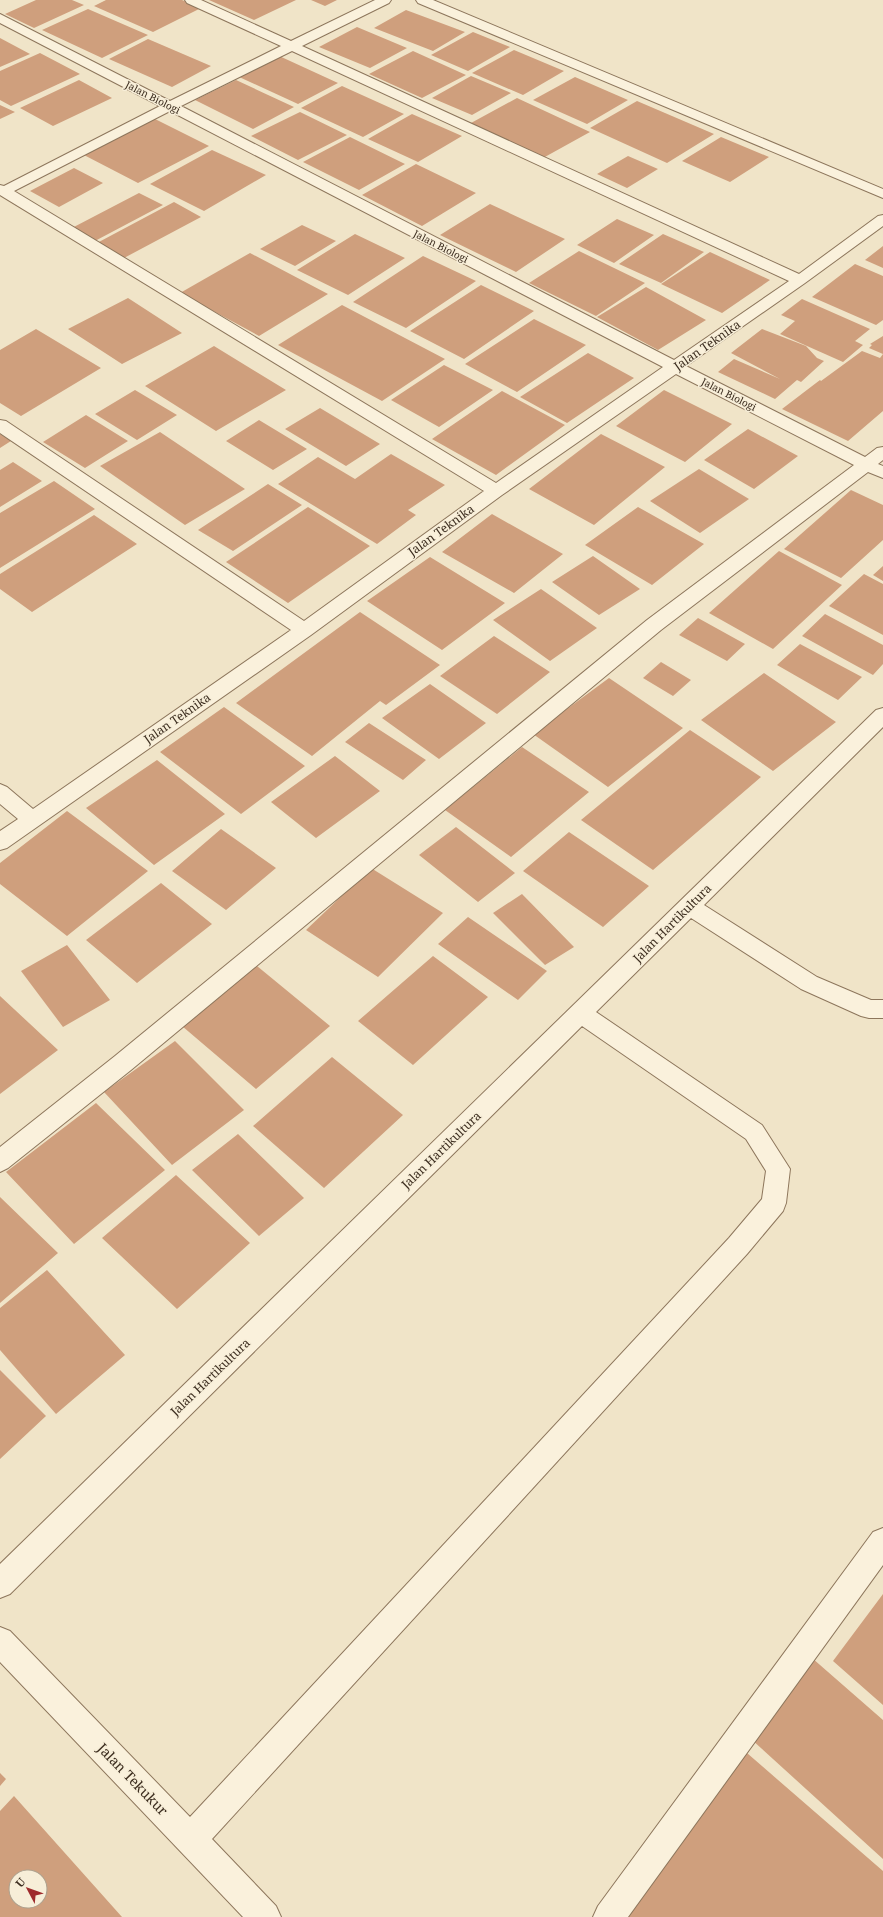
<svg xmlns="http://www.w3.org/2000/svg" width="883" height="1917" font-family="'Noto Serif',serif">
	<rect width="100%" height="100%" fill="#f0e4c8"/>
	<path fill="#cf9f7d" fill-rule="evenodd" d="M36,0H72L84,5L34,28L5,14Z
		M106,0H182L201,8L153,32L94,6Z
		M209,0H296L254,20Z
		M311,0H337L325,6Z
		M88,9L148,35L102,58L42,30Z
		M406,10L465,32L433,51L374,28Z
		M357,27L407,48L370,68L319,47Z
		M473,32L510,47L468,71L431,55Z
		M0,38L30,54L0,67Z
		M148,39L211,66L172,87L109,59Z
		M514,50L564,71L523,95L472,73Z
		M413,51L466,75L422,98L369,74Z
		M40,53L80,74L11,106L0,100V71Z
		M277,55L338,83L298,104L237,76Z
		M471,76L511,93L472,115L432,98Z
		M575,77L628,100L587,124L533,100Z
		M79,80L112,98L53,126L20,108Z
		M236,80L294,107L253,129L195,100Z
		M342,86L404,114L363,137L301,108Z
		M517,98L590,132L543,158L471,123Z
		M637,101L714,134L667,163L590,128Z
		M0,105L15,112L0,119Z
		M300,112L347,135L298,160L251,136Z
		M412,114L462,136L418,162L368,139Z
		M153,118L209,146L138,183L82,154Z
		M350,137L405,164L359,190L303,162Z
		M721,137L769,157L730,182L682,161Z
		M212,150L266,175L204,211L150,184Z
		M628,156L658,169L627,188L597,174Z
		M416,164L476,193L422,226L362,195Z
		M74,168L103,183L59,207L30,191Z
		M139,193L163,205L93,242L70,229Z
		M174,202L201,217L124,258L97,243Z
		M490,204L565,239L516,272L440,235Z
		M617,219L654,235L614,263L577,245Z
		M302,225L336,241L295,266L260,249Z
		M355,234L405,258L348,295L297,270Z
		M663,234L704,252L661,283L619,264Z
		M883,246V268L865,260Z
		M579,251L645,283L596,316L529,283Z
		M710,252L770,280L722,313L661,284Z
		M250,253L328,294L259,336L180,293Z
		M423,256L476,281L406,328L353,302Z
		M855,264L883,276V320L876,325L812,297Z
		M481,285L534,311L464,359L410,331Z
		M646,287L706,320L658,350L597,317Z
		M128,298L182,333L122,364L68,329Z
		M802,299L870,329L855,341L863,345L843,362L780,334L795,321L781,315Z
		M342,305L445,359L382,401L278,345Z
		M534,319L586,345L517,392L465,364Z
		M36,329L101,368L21,416L0,403V350Z
		M762,329L806,346L817,358L824,361L801,382L797,380L775,399L718,372L734,359L780,379L731,353Z
		M883,336V354L869,348L872,345L870,344Z
		M214,346L286,390L216,431L145,386Z
		M862,351L880,358L883,354V411L848,441L782,409L820,380L821,381Z
		M588,353L634,378L567,423L520,397Z
		M444,365L493,390L439,427L391,400Z
		M135,390L177,415L137,440L95,414Z
		M664,390L732,424L685,462L616,426Z
		M502,391L565,425L496,475L432,439Z
		M320,408L380,444L346,466L285,429Z
		M86,415L128,441L85,468L43,442Z
		M259,420L307,449L273,470L226,441Z
		M748,429L798,456L754,489L704,460Z
		M160,432L245,489L185,525L100,466Z
		M0,434L11,441L0,448Z
		M601,434L665,467L594,525L529,489Z
		M391,454L445,485L408,510L416,515L377,544L278,484L318,457L355,479Z
		M13,462L42,481L0,507V470Z
		M699,469L749,499L700,533L650,501Z
		M54,481L95,509L0,568V513Z
		M268,484L302,505L233,551L198,530Z
		M851,490L883,505V540L841,578L784,549Z
		M308,507L370,546L288,603L226,562Z
		M638,507L704,544L652,585L585,545Z
		M492,514L563,554L514,593L442,552Z
		M94,515L137,544L32,612L0,589V574Z
		M779,551L842,585L773,649L709,613Z
		M593,556L640,589L599,615L552,582Z
		M430,557L505,603L442,650L367,601Z
		M883,566V581L873,575Z
		M864,574L883,584V635L829,606Z
		M541,589L597,628L550,661L493,620Z
		M360,612L440,665L386,705L380,701L312,756L236,703Z
		M825,614L883,645V664L873,675L802,636Z
		M698,618L745,644L727,661L679,635Z
		M494,636L550,672L497,714L440,676Z
		M800,644L862,677L838,700L777,665Z
		M661,662L691,680L673,696L643,678Z
		M764,673L836,722L773,771L701,720Z
		M609,678L683,728L608,787L533,734Z
		M430,684L486,723L439,759L382,718Z
		M224,707L305,766L241,814L160,752Z
		M369,723L426,760L403,780L345,742Z
		M690,730L761,777L653,870L581,820Z
		M522,747L589,792L511,857L445,810Z
		M335,756L380,791L316,838L271,802Z
		M157,760L225,814L154,865L86,808Z
		M67,811L148,871L67,936L0,884V863Z
		M456,827L515,873L478,902L419,855Z
		M221,829L276,868L226,910L172,871Z
		M569,832L649,886L603,927L523,871Z
		M371,868L443,913L378,977L306,930Z
		M161,883L212,924L137,983L86,940Z
		M522,894L574,947L545,965L493,913Z
		M468,917L547,971L518,1000L438,944Z
		M67,945L110,1000L63,1027L21,971Z
		M433,956L488,997L413,1065L358,1021Z
		M257,966L330,1026L256,1089L182,1026Z
		M0,996L58,1050L0,1094Z
		M175,1041L244,1110L172,1165L104,1092Z
		M332,1057L403,1115L324,1188L253,1126Z
		M96,1103L165,1170L74,1244L6,1172Z
		M238,1134L304,1198L259,1236L192,1170Z
		M176,1175L250,1243L177,1309L102,1238Z
		M0,1197L58,1253L0,1303Z
		M47,1270L125,1355L56,1414L0,1350V1308Z
		M0,1370L46,1416L0,1459Z
		M883,1594V1705L833,1661Z
		M812,1658L883,1720V1859L751,1739Z
		M740,1747L883,1871V1917H623Z
		M0,1773L6,1779L0,1786Z
		M14,1796L122,1917H0V1811ZM16,1877H40V1901H16Z"/>
	<g fill="none" stroke-linecap="round" stroke-linejoin="round">
		<defs>
			<path id="street" d="M185,0H201L291,41L375,0H391L389,3L302,46L799,274L878,216L883,215V226L805,283L686,366L865,457L877,448L883,447V460L878,464L883,466V478L868,472L661,630L131,1070L8,1168L0,1172V1147L115,1056L647,620L854,465L676,374L502,495L311,635L7,848L0,850V831L18,819L0,804V784L7,787L33,809L291,630L0,433V420L6,421L304,621L484,491L0,195V185L4,186L160,106L0,23V14L170,101L281,46L187,3ZM292,51L789,281L674,360L181,106ZM170,111L663,367L496,483L14,191Z
				M416,0H433L883,189V198L418,3Z
				M883,708V727L704,905L817,977L871,1000H883V1018H869L861,1016L801,989L691,918L596,1012L762,1125L790,1169L786,1203L783,1211L747,1254L212,1839L276,1906L281,1917H243L0,1662V1627L10,1631L190,1817L729,1238L762,1199L766,1171L746,1139L582,1026L10,1594L0,1598V1564L876,710Z
				M883,1528V1565L628,1917H593L598,1906L873,1532Z"/>
		</defs>
		<use href="#street" stroke="#8d765c" stroke-width="2"/>
		<use href="#street" fill="#faf1dc" fill-rule="evenodd"/>
	</g>
	<g text-anchor="middle" dominant-baseline="central" stroke-width="3" stroke-linejoin="round" paint-order="stroke">
		<g font-size="10" fill="#3d2e20" stroke="#f7eed8">
			<text transform="translate(153 97) rotate(27)">Jalan Biologi</text>
			<text transform="translate(441 246) rotate(27)">Jalan Biologi</text>
			<text transform="translate(729 394) rotate(27)">Jalan Biologi</text>
		</g>
		<g font-size="12" fill="#3d2e20" stroke="#f7eed8">
			<text transform="translate(707 345) rotate(-35)">Jalan Teknika</text>
			<text transform="translate(441 530) rotate(-36)">Jalan Teknika</text>
			<text transform="translate(177 718) rotate(-35)">Jalan Teknika</text>
			<text transform="translate(672 923) rotate(-45)">Jalan Hartikultura</text>
			<text transform="translate(441 1150) rotate(-44)">Jalan Hartikultura</text>
			<text transform="translate(210 1377) rotate(-44)">Jalan Hartikultura</text>
		</g>
		<g font-size="14" fill="#3d2e20" stroke="#f7eed8">
			<text transform="translate(133 1779) rotate(46)">Jalan Tekukur</text>
		</g>
	</g>
	<g transform="translate(28 1889) rotate(311)"><circle r="19" fill="#f7eed8" stroke="#ada18e"/>
	<path d="M0-3L7 15L0 10L-7 15Z" fill="#9e2a2b"/>
	<text y="-6" font-size="11" font-weight="bold" text-anchor="middle" fill="#3d2e20">U</text>
	</g>
</svg>
